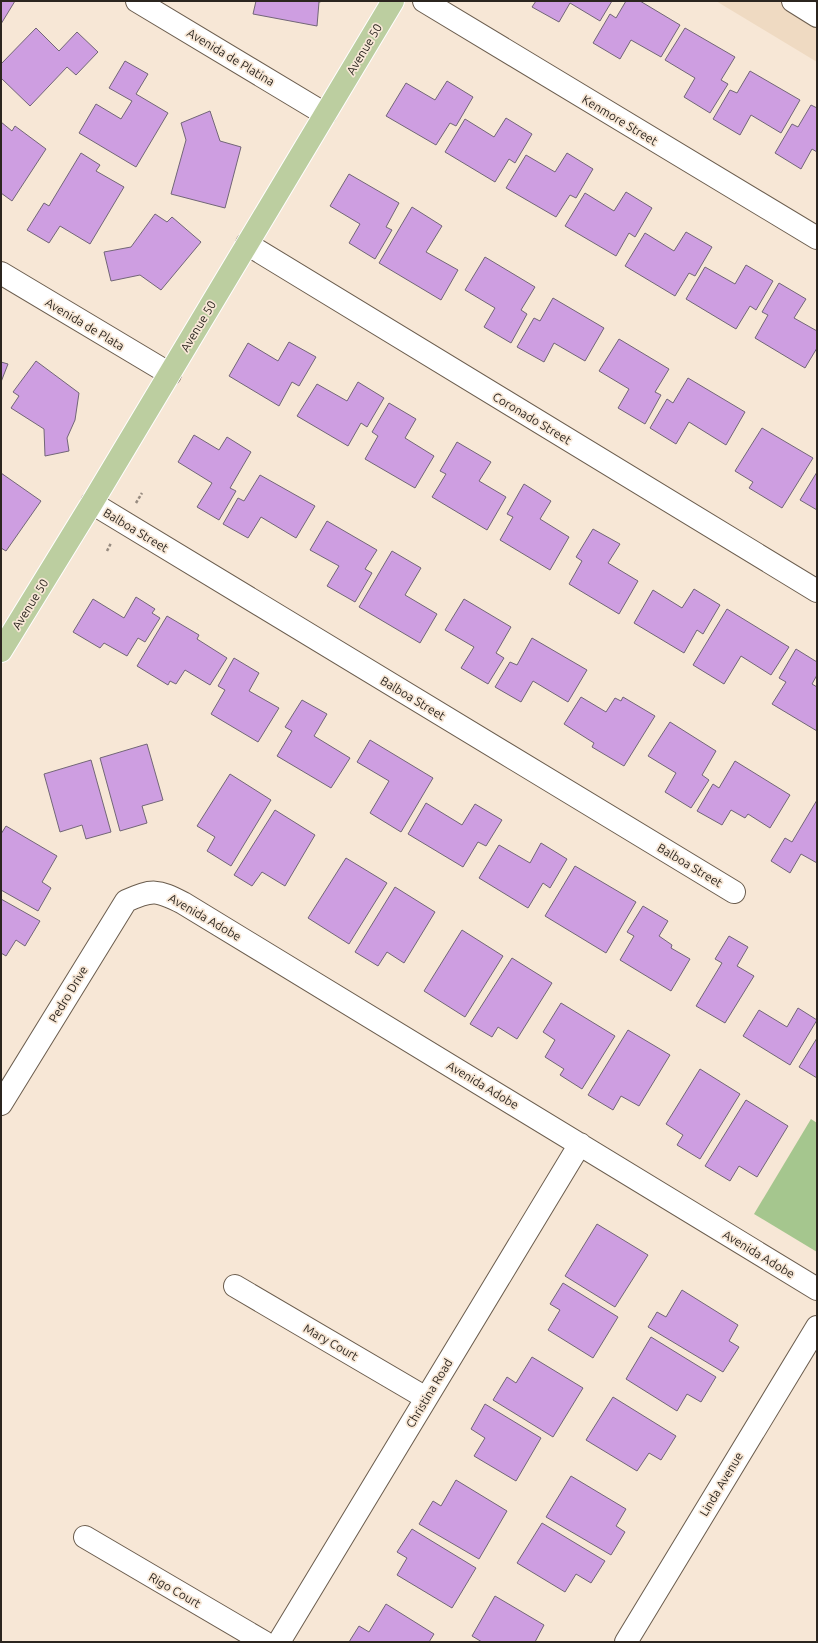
<svg xmlns="http://www.w3.org/2000/svg" width="818" height="1643" font-family="Ubuntu,sans-serif">
	<rect width="100%" height="100%" fill="#f7e7d6"/>
	<path fill="#efdac2" d="M716,1H817V62Z"/>
	<path fill="#a5c68e" d="M811,1119L817,1123V1252L754,1214Z"/>
	<path fill="#ce9ee1" stroke="#726677" d="M1,1H15L1,24Z
		M256,1H324L319,2L317,26L253,14Z
		M536,1H612L600,21L570,3L559,22L532,7Z
		M626,1H640L680,25L661,57L631,40L620,59L593,43L610,14L616,18Z
		M36,28L59,51L77,32L98,52L76,75L67,67L30,106L1,78V64Z
		M685,28L735,57L721,80L728,84L710,113L684,97L695,78L665,60Z
		M125,61L148,74L136,94L168,113L136,167L79,133L96,104L121,119L132,101L109,88Z
		M750,71L800,100L781,133L751,115L740,135L713,119L730,90L737,93Z
		M447,81L473,97L456,126L450,123L436,145L386,116L406,83L435,100Z
		M811,105L817,108V152L812,149L801,169L775,153L792,124L798,127Z
		M210,111L220,141L241,147L225,208L171,194L186,140L181,123Z
		M506,118L532,134L515,163L509,159L495,182L445,152L465,119L494,137Z
		M1,122L12,131L15,126L46,149L12,201L1,193Z
		M81,153L100,165L96,171L124,187L90,244L60,226L49,243L27,230L44,203L49,206Z
		M567,153L593,169L576,198L570,195L556,217L506,188L526,155L555,172Z
		M349,174L399,203L386,227L392,230L375,259L349,243L360,224L330,206Z
		M626,192L652,208L635,237L629,233L616,256L565,226L585,193L614,211Z
		M412,207L442,226L426,252L458,270L441,300L379,263Z
		M155,214L167,222L172,217L201,242L161,290L140,275L111,281L104,252L131,247Z
		M686,232L712,247L695,276L689,273L675,296L625,266L645,233L674,251Z
		M485,257L535,287L521,310L527,314L511,343L484,327L495,308L465,290Z
		M746,265L773,281L756,310L750,306L736,329L686,299L705,267L735,284Z
		M779,283L806,299L794,318L817,331V348L805,368L755,338L768,315L762,312Z
		M553,298L604,328L585,361L554,343L544,362L517,347L534,318L540,321Z
		M619,339L669,369L655,392L661,395L645,424L618,408L629,389L599,371Z
		M289,342L316,357L299,386L292,382L279,406L229,376L248,343L278,361Z
		M36,361L79,393L75,420L67,438L69,451L45,456L44,429L11,408L19,396L13,392Z
		M1,362L8,364L1,382Z
		M688,378L745,412L726,445L689,422L676,444L650,428L667,399L673,403Z
		M358,382L384,398L367,427L361,423L348,446L297,416L317,384L347,401Z
		M389,403L416,419L405,438L434,456L415,488L365,459L378,436L372,432Z
		M762,428L813,458L782,508L749,488L753,482L735,471Z
		M194,435L219,450L227,437L251,452L230,488L236,491L219,520L197,507L212,483L178,462Z
		M457,442L491,462L479,481L506,497L487,530L432,497L446,474L440,471Z
		M817,472V510L800,500Z
		M1,473L41,501L6,551L1,548Z
		M260,475L315,506L296,538L261,517L248,538L223,524L238,498L244,501Z
		M524,484L551,501L540,519L569,537L550,570L500,540L513,517L507,514Z
		M327,521L377,550L365,569L372,573L355,602L327,586L339,566L310,550Z
		M593,529L620,544L608,563L638,581L619,614L569,584L582,561L576,557Z
		M392,551L421,568L405,595L437,614L420,643L359,607Z
		M694,589L720,605L703,634L697,630L684,653L634,623L653,590L682,608Z
		M136,597L155,609L152,613L160,618L145,642L138,638L127,656L104,643L100,648L73,632L93,599L124,618Z
		M464,599L511,627L496,653L504,658L488,684L461,668L474,647L445,630Z
		M727,609L789,647L771,675L741,656L724,684L693,665Z
		M167,616L199,635L197,639L227,658L210,685L185,670L176,684L170,681L168,685L137,666Z
		M532,638L587,670L568,702L533,681L521,702L495,687L510,662L517,665Z
		M796,649L817,662V675L812,684L817,687V731L772,704L786,682L779,678Z
		M234,658L259,673L249,691L279,708L258,742L211,714L225,690L218,686Z
		M581,697L606,712L615,698L621,701L623,697L655,716L624,766L592,747L594,743L564,724Z
		M302,700L327,714L314,736L350,758L331,788L277,756L292,731L285,727Z
		M670,722L716,751L702,775L709,780L691,808L665,792L676,773L648,756Z
		M370,740L433,778L401,832L370,813L389,781L357,762Z
		M147,744L163,800L142,806L147,823L120,831L100,758Z
		M91,760L111,832L86,839L82,825L60,832L44,774Z
		M735,761L790,795L770,828L748,814L745,818L731,810L722,825L697,811L713,784L719,788Z
		M230,774L271,800L231,866L207,851L215,837L197,826Z
		M817,800V863L801,854L790,873L771,861L785,838L792,842Z
		M426,803L462,825L475,804L502,820L486,846L478,842L463,867L408,834Z
		M275,810L315,835L285,886L262,872L252,886L234,875Z
		M6,826L57,856L42,882L51,888L38,911L1,890V834Z
		M541,843L567,859L550,888L543,883L528,908L479,878L499,845L530,863Z
		M346,858L387,883L349,944L308,918Z
		M575,866L636,902L606,953L545,916Z
		M395,887L435,912L404,963L387,952L378,966L355,952Z
		M1,899L40,921L25,946L16,940L6,956L1,953Z
		M643,906L668,921L659,936L672,945L671,948L690,959L671,991L620,960L634,936L627,932Z
		M462,930L503,956L465,1017L424,991Z
		M729,936L748,947L737,966L754,976L725,1023L696,1006L722,963L715,959Z
		M512,958L552,983L517,1039L498,1027L492,1037L470,1024Z
		M561,1003L615,1036L582,1089L560,1075L564,1069L545,1057L555,1040L543,1032Z
		M798,1008L817,1020L790,1065L743,1036L759,1010L787,1027Z
		M628,1030L670,1055L639,1106L621,1096L613,1110L588,1095Z
		M817,1038V1078L799,1067Z
		M700,1069L740,1094L700,1159L677,1145L683,1135L666,1124Z
		M746,1100L788,1126L757,1177L739,1166L730,1181L705,1166Z
		M597,1224L648,1255L615,1307L565,1276Z
		M563,1283L618,1317L593,1358L548,1330L560,1310L550,1304Z
		M682,1290L738,1325L729,1341L739,1347L723,1372L648,1327L657,1312L666,1317Z
		M651,1337L716,1377L701,1402L687,1394L677,1411L626,1379Z
		M532,1357L583,1388L553,1437L493,1400L507,1377L516,1383Z
		M613,1397L676,1436L661,1460L649,1453L637,1471L586,1440Z
		M485,1404L541,1438L516,1481L474,1456L485,1438L471,1429Z
		M571,1476L626,1509L616,1526L625,1532L611,1555L546,1517Z
		M456,1480L507,1511L479,1559L419,1524L433,1501L441,1506Z
		M542,1523L605,1561L591,1583L576,1574L565,1592L517,1563Z
		M412,1529L476,1568L452,1608L397,1575L407,1558L397,1552Z
		M495,1596L544,1625L535,1642H482L472,1636Z
		M386,1604L434,1634L429,1642H349L359,1626L369,1632Z"/>
	<g fill="none" stroke-linecap="round" stroke-linejoin="round">
		<defs>
			<path id="minor" d="M137,1L325,114
				M424,1L817,238
				M793,1L817,16
				M247,244L817,591
				M1,273L170,374
				M92,503L734,892
				M1,1104L126,901C153,889 157,890 183,903L817,1289
				M235,1286L426,1398
				M85,1537L264,1642
				M279,1642L580,1144
				M626,1642L817,1327"/>
			<path id="major" d="M1,651L92,503L393,1"/>
		</defs>
		<use href="#minor" stroke="#6b5d4e" stroke-width="24"/>
		<use href="#major" stroke="#fff" stroke-width="24"/>
		<path stroke="#978b80" stroke-width="2.5" stroke-dasharray="3 2" stroke-linecap="butt" d="M136,503L142,493
			M107,551L111,543"/>
		<use href="#minor" stroke="#fff" stroke-width="22"/>
		<use href="#major" stroke="#bccea0" stroke-width="22"/>
	</g>
	<g text-anchor="middle" dominant-baseline="central" stroke-width="3.5" stroke-linejoin="round" paint-order="stroke">
		<g font-size="12" fill="#2b251f" stroke="#f7e7d6">
			<text transform="translate(364 49) rotate(-59)">Avenue 50</text>
			<text transform="translate(231 57) rotate(31)">Avenida de Platina</text>
			<text transform="translate(620 120) rotate(31)">Kenmore Street</text>
			<text transform="translate(85 324) rotate(31)">Avenida de Plata</text>
			<text transform="translate(198 326) rotate(-59)">Avenue 50</text>
			<text transform="translate(532 418) rotate(31)">Coronado Street</text>
			<text transform="translate(136 530) rotate(31)">Balboa Street</text>
			<text transform="translate(30 604) rotate(-58)">Avenue 50</text>
			<text transform="translate(413 698) rotate(31)">Balboa Street</text>
			<text transform="translate(690 865) rotate(31)">Balboa Street</text>
			<text transform="translate(205 917) rotate(30)">Avenida Adobe</text>
			<text transform="translate(68 994) rotate(-59)">Pedro Drive</text>
			<text transform="translate(483 1085) rotate(31)">Avenida Adobe</text>
			<text transform="translate(759 1254) rotate(31)">Avenida Adobe</text>
			<text transform="translate(331 1342) rotate(30)">Mary Court</text>
			<text transform="translate(429 1393) rotate(-59)">Christina Road</text>
			<text transform="translate(721 1484) rotate(-59)">Linda Avenue</text>
			<text transform="translate(175 1590) rotate(30)">Rigo Court</text>
		</g>
	</g>
	<rect width="818" height="1643" fill="none" stroke="#2b251f" stroke-width="4"/>
</svg>
